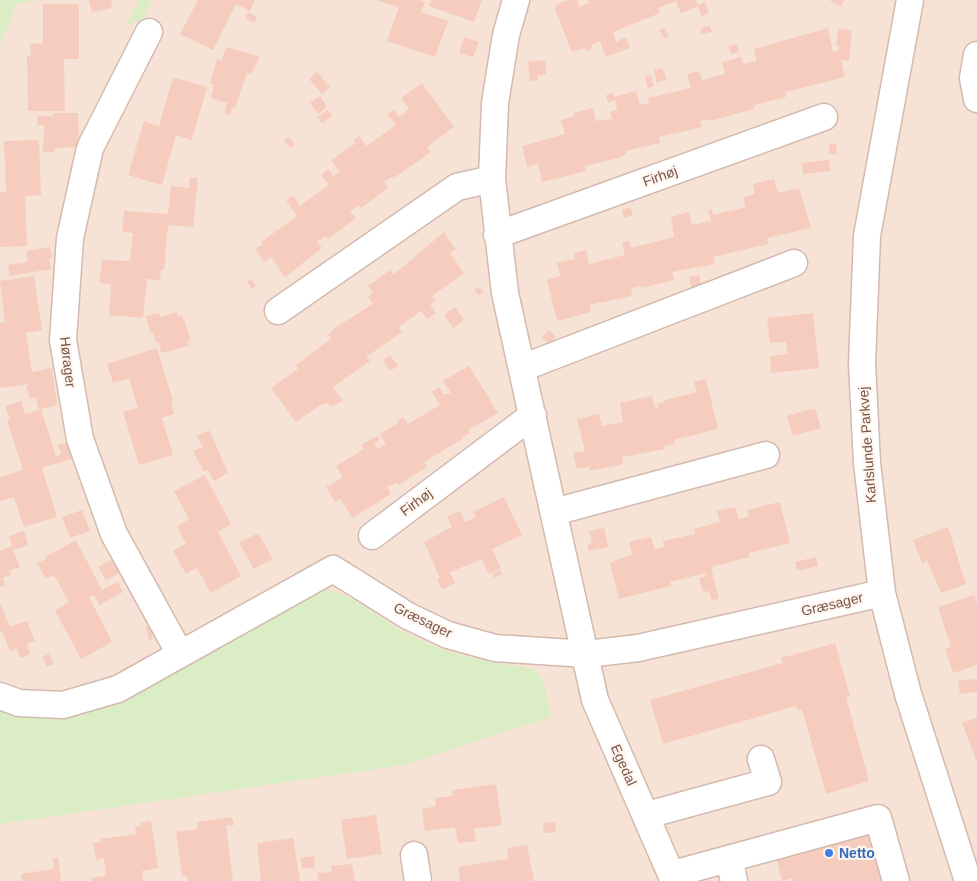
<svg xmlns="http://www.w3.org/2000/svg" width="977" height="881" font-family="Arial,sans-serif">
	<rect width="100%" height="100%" fill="#fef2e7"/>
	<path fill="#f6e3d5" d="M0,0H977V881H0Z"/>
	<path fill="#daedc4" d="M0,0H35L16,4L0,45Z
		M139,0H152L143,19L126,26Z
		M326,590C358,595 383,623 413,637C451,655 493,664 535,669L544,682L551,717L403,765L0,824V710L36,714L307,595Z"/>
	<path fill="#f5ccbd" d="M89,0H111L112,8L92,12Z
		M198,0H255L250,11L236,4L213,50L180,34Z
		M376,0H418L425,2L421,12L448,21L435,57L387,41L399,7Z
		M431,0H482L474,22L429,6Z
		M568,0H577L579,7L589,3L588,0H696L698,5L705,2L709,13L702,16L698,6L681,13L676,1L658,8L660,13L613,32L619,52L606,56L600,41L591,45L593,49L586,51L585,48L572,52L555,9L557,4Z
		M829,0H844L841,6Z
		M43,4H79V59H64L65,111H28L27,56H31L30,44L43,43Z
		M248,12L257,17L254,23L245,18Z
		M710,26L712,32L702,34L700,28Z
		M665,28L669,37L664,39L660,30Z
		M828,28L833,52L838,51L839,46H836L838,29L852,30L849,61L841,60L845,77L785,92L786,97L754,105V109L710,121L709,119L700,121L702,127L659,137L660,143L626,151L627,154L618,158L585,166L586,171L542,182L538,164L527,167L522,146L565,134L561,120L574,116L573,113L593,108L596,121L612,119L610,112L617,110L615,100L608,102L606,95L613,93L614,97L636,91L640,105L649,103L648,98L691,88L687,74L699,71L702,80L725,74L722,62L741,57L743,64L757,61L754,49Z
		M464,37L479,42L473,57L459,53Z
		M626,37L630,48L620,52L616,42Z
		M737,44L739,52L731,54L729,46Z
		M226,47L260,57L251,74L247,73L235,108L232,107L230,115L224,113L227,103L211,98L214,85L210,84L217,59L221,61Z
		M545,60L546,74L537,75L538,80L530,81L528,62Z
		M662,68L667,79L657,83L654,70Z
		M317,72L330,87L322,94L309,79Z
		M651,75L654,86L648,88L645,76Z
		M173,77L207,87L192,140L176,135L162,185L128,175L144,121L159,126Z
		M422,83L454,127L427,147L431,152L394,178L393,176L384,182L388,188L361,208L359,205L350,212L356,218L328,239L326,236L317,242L322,248L285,277L271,257L264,262L255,249L263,244L261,242L297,216L286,200L293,196L300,206L329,185L321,175L328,169L333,176L340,172L331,160L356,143L353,140L359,136L367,146L396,125L387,114L394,109L399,117L409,109L401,98Z
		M320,96L327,107L318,114L310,103Z
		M328,110L332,116L322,123L317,117Z
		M54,113H78L79,147L54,148L55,152H43L44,125H37V116H53Z
		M289,137L295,144L290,148L284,141Z
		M39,140L41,195L25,196L27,246L0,247V192H6L4,141Z
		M830,143L837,144L836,155L828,154Z
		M829,160L830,171L803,174L802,163Z
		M190,178H198L193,227L168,225L164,270H161L160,280L147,279L143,318L109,315L111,284L99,283L102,260L130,261L133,233L122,232L124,211L168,214L171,186L189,188Z
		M774,179L778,193L799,188L811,228L767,238L768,244L713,257L715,264L672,272L674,280L641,288V286L631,288L632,296L589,305L591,312L557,321L547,280L560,276L557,263L575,259L574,253L586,250L589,264L625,255L622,243L629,241L631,248L674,237L671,217L689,212L692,225L711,221L708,210L712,209L713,215L746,207L743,197L755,194L753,184Z
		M630,207L633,215L624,218L622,210Z
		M444,232L456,249L450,253L464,273L432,296L435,300L430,304L436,313L427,319L421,311L399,327L402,332L366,357L370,361L333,387L343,401L330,407L327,402L324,405L323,403L296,422L271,388L298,369L296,365L331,339L328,335L336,327L373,304L368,297L373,293L368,286L390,270L393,274L403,267Z
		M50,247L52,258L49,259L51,269L10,276L8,265L28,262L26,251Z
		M699,275L702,290L692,293L689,277Z
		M34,276L42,330L26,333L32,372L52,368L57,405L41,409L56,456L61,454L58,445L67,443L72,459L42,468L57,517L24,527L14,497L0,501V477L23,470L7,421L10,420L5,406L21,401L25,414L39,410L36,397L30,399L26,387L29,384L0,388V323L5,322L0,281Z
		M251,279L256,286L252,289L247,282Z
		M477,287L483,290L480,295L474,292Z
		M455,307L464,320L453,328L444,315Z
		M177,312L178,316L182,315L191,340L187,341L188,346L161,353L159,342L156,343L153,332L150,333L146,316L159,313L160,317Z
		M813,313L819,368L771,373L770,356L788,354L786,342L770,343L767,318Z
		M549,330L556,337L549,344L542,338Z
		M157,348L173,401L171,402L174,414L162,418L173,455L139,465L123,412L138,408L129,378L113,383L107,364Z
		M390,355L398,366L390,371L383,360Z
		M469,366L498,413L468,430L470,433L461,438L462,439L424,462L427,467L398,485L396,482L387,487L391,494L352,518L341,499L335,502L326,487L343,477L336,466L364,449L361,445L377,436L380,440L374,443L378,449L386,444L380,434L399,422L398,420L403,417L408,424L440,405L432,392L439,387L443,394L451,393L443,381Z
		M706,379L718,429L674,440L675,444L664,446L665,449L622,457L623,464L590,471L589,467L577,469L573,453L585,451L577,419L599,414L602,426L623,422L620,403L652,396L655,409H658L657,404L665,402V400L697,392L694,382Z
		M815,408L821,428L793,436L787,416Z
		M209,430L228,473L214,481L208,470L204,472L193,451L203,447L197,436Z
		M205,475L231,524L218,532L241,576L211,593L197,568L186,574L173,551L186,544L177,526L189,519L174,491Z
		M504,497L522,535L492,549L501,568L489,574L482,559L448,573L451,574L455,583L442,589L437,580L440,578L424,542L452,527L447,516L460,511L465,522L476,517L473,512Z
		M780,502L790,543L749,553L750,557L711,567L719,599L712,600L709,591L703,592L699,578L706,576L705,573L670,582L671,586L619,599L610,563L632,554L629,542L651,537L655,550L664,547L663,541L695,534L694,529L720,522L717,511L735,507L739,519L749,516L747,510Z
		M82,510L90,531L70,538L62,517Z
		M948,527L966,584L941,593L927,561L922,563L913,540Z
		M604,528L608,547L589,551L587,544L592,543L589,531Z
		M24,531L28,545L13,550L20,567L9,571L11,575L3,578L5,585L0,587V551L12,546L9,536Z
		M258,533L273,559L254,569L239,543Z
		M76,540L102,590L118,582L123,592L99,605L94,595L89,597L112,642L81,659L55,610L69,602L54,575L46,579L37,563L46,559L45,557Z
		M816,557L818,566L797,571L795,562Z
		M113,559L121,572L106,580L98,567Z
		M500,570L502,574L495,578L492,574Z
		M974,595L977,604V665L953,673L945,649L951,647L938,607Z
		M0,603L10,627L27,621L35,641L27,644L30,654L20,658L17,649L10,651L2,631L0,632Z
		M150,626L153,639L149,640L146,627Z
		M835,643L850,696L846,697L869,781L826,794L802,709L798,711L796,706L663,744L650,700L783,663L781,658Z
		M49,654L54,664L47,667L42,657Z
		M977,679V692L960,694L958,681Z
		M977,717V762L962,723Z
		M496,784L502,825L474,829L476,841L458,843L455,827L425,831L422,809L436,806L435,798L453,796L452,790Z
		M376,815L382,854L347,859L341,820Z
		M232,817L234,825L226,826L233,881H188L187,875L182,876L176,832L198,829L197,822Z
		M151,821L158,868L142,871L143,881H92L91,878L106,876L104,858L96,860L93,843L101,842V839L136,834L135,827L141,826V823Z
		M555,822L556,832L544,833L543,823Z
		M867,829L881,881H792V878L782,881L776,857Z
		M293,838L300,881H261L257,843Z
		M527,845L534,881H460L458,867L508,859L507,848Z
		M314,856L315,867L302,869L300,858Z
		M58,858L61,881H22L21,874L54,869L53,859Z
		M352,864L355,881H318L317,873L332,872L331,866Z"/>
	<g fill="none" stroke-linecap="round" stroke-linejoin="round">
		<defs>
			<path id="minor" d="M516,0L506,35L495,103L492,179L505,293L595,700L674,881
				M910,0L867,236L862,364L867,463L882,593L908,694L968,881
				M149,32L90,148L70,238L63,340L80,439L114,534L180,654
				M977,55L973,78L977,99
				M497,235L824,117
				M278,311L457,187L492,179
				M522,368L794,263
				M554,512L766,455
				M372,536L533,415
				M0,696L19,703L63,705L118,689L333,569L408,616L448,635L495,648L587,654L638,648L882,593
				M647,815L768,782L761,759
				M414,855L418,881
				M729,859L734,881
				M673,874L878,818L896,881"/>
		</defs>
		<use href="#minor" stroke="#d3baaf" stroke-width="29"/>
		<use href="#minor" stroke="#fff" stroke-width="26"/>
	</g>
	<circle fill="#3f7fe0" stroke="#fff7ef" stroke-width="2" cx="829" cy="853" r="5"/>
	<g text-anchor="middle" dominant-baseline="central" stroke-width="4.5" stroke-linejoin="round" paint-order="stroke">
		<g font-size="14" fill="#7a5449" stroke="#fff7ef">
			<text transform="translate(660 176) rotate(-20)">Firhøj</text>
			<text transform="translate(68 362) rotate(83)">Hørager</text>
			<text transform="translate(867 445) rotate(-94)">Karlslunde Parkvej</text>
			<text transform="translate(416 502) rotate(-37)">Firhøj</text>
			<text transform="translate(832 604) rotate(-13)">Græsager</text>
			<text transform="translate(423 620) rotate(26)">Græsager</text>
			<text transform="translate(624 765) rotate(66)">Egedal</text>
		</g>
		<g font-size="14" font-weight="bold" fill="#366cbe" stroke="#fff7ef" text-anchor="start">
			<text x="839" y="853">Netto</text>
		</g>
	</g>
</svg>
